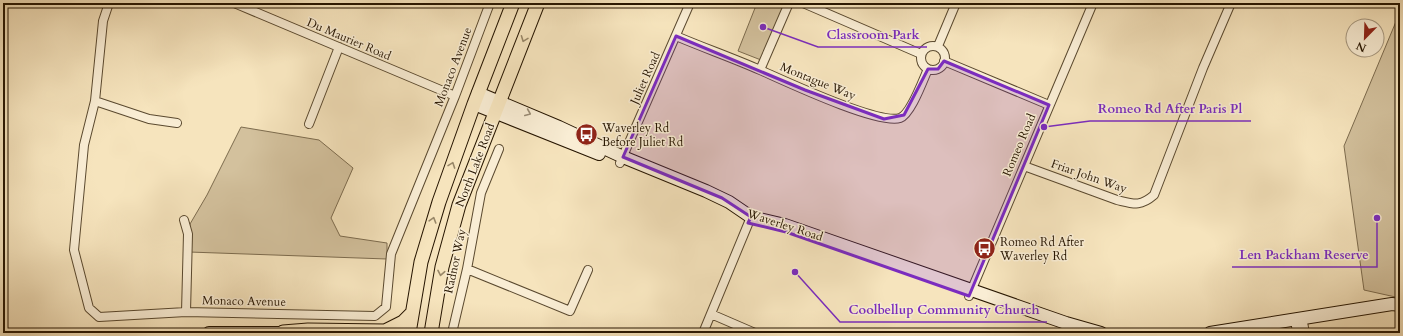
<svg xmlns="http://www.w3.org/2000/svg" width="1403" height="336" font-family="Cardo,serif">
	<rect width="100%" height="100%" fill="#f6e4bd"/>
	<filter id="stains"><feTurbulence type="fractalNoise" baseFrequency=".005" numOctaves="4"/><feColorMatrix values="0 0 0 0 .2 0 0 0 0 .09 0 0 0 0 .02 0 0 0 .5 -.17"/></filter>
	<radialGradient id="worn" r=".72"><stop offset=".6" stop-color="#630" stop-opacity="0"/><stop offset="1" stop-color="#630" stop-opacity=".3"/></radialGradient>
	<path fill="#d3c19d" stroke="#7c6b4e" d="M757,3H792L761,60L738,51Z
		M1400,12V298L1364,290L1344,146Z
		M241,127L319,140L353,168L331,218L340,236L387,243V259L189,252L190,224L207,195Z"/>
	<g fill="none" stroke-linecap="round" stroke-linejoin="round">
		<defs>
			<path id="street" d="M109,3L103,21L95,101L84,145L74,250L89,308L99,317L186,312L375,316L386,307L391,254L455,96L490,3
				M234,3L455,96
				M803,3L921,54
				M676,36C704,48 733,58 760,70C785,81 878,125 900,118C911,114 923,80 928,69
				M921 58a12 12 0 1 1 24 0a12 12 0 1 1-24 0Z
				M938,46L956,3
				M944,61L1049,105
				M760,70L789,3
				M95,101L149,119L177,123
				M309,124L339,47
				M620,163L690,3
				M1024,166L1117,200C1134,204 1140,207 1154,195L1203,68L1231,3
				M184,220L188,234L186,312
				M467,269L570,311L588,270
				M969,296L1093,3
				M711,314L755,333
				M1302,317L1305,333
				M1295,319L1297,333
				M452,333L467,269L481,193L499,149
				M703,333L751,217"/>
			<path id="secondary" d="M478,93L559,127L623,157L706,191L729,202L751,217L785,225L1066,323L1101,333
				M474,104L599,154
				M209,333H292
				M1210,333L1392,304L1400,305"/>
			<path id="primary" d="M283,332L308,330L385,331L403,322L412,313
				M409,333L421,262L439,202L474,104L513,3
				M431,333L442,267L459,205L538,3"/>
		</defs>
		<use href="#street" stroke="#5a492f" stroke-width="10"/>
		<use href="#secondary" stroke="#261500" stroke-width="14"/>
		<use href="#primary" stroke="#261500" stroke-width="15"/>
		<use href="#street" stroke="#f9edd4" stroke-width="8"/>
		<use href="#secondary" stroke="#f9edd4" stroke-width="12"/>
		<use href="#primary" stroke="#f6e4bd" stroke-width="13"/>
	</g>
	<defs><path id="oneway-chevron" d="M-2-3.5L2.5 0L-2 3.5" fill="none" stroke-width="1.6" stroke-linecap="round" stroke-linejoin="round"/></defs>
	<g stroke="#988768">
		<use href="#oneway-chevron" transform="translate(524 39) rotate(111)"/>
		<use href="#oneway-chevron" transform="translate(452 165) rotate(-70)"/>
		<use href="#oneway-chevron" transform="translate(433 220) rotate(-73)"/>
		<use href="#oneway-chevron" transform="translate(441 273) rotate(101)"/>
	</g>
	<use stroke="#9a8c75" href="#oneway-chevron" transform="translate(528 113) rotate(23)"/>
	<path fill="#7b2cbf" fill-opacity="0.2" stroke="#7b2cbf" stroke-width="3" stroke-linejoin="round" d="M676,36L805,90L884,119L904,115L928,69H938L944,61L1049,105L969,296L786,232L748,223L751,217L722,198L623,157Z"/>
	<defs>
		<symbol id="bus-disc" viewBox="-11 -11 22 22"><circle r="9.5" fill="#8f2418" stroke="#f9edd4"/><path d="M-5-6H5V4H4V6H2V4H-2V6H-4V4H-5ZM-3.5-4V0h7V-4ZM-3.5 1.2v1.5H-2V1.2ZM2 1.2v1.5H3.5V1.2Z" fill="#fff"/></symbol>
	</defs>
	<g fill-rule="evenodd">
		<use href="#bus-disc" x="574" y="122" width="25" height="25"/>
		<use href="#bus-disc" x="972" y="236" width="25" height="25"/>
	</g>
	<g text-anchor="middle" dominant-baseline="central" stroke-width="3" stroke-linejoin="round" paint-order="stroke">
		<g font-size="12" fill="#261500" stroke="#f9edd4">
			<text transform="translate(349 39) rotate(23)">Du Maurier Road</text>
			<text transform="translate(453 67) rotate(-69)">Monaco Avenue</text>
			<text transform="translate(645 78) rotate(-66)">Juliet Road</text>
			<text transform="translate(818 81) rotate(22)">Montague Way</text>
			<text transform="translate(1019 145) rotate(-67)">Romeo Road</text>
			<text transform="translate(475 165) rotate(-69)">North Lake Road</text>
			<text transform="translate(1089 176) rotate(19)">Friar John Way</text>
			<text transform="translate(785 225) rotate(18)">Waverley Road</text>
			<text transform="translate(455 261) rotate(-78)">Radnor Way</text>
			<text transform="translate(244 301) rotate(1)">Monaco Avenue</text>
		</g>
		<g font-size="12" fill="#261500" stroke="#f9edd4" text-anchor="start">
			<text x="602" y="128">Waverley Rd<tspan x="602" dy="14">Before Juliet Rd</tspan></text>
			<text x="1000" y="242">Romeo Rd After<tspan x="1000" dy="14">Waverley Rd</tspan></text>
		</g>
	</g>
	<path fill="none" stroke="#7b2cbf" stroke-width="1.5" d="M763 27L818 47H927M1044 127L1090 121H1251M1377 218L1377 267H1232M795 272L840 322H1047"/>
	<g fill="#7b2cbf" stroke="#f9edd4" stroke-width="1.5">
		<circle cx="763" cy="27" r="4"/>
		<circle cx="1044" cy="127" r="4"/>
		<circle cx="1377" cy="218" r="4"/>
		<circle cx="795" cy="272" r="4"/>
	</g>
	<g font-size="13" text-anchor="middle" font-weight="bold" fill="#7b2cbf" stroke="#f9edd4" stroke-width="3" stroke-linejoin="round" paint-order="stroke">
		<text x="873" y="39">Classroom Park</text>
		<text x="1170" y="113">Romeo Rd After Paris Pl</text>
		<text x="1304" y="259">Len Packham Reserve</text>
		<text x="944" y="314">Coolbellup Community Church</text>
	</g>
	<rect width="1403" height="336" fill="none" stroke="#f6e4bd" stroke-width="16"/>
	<rect x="4" y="4" width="1395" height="328" fill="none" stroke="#261500" stroke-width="2"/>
	<rect x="8" y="8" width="1387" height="320" fill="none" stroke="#261500"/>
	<g transform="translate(1365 38) rotate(203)"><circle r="19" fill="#f9edd4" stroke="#a5977f"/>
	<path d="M0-3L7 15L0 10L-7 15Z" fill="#8f2418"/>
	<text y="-6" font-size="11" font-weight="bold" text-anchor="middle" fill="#261500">N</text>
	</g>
	<rect width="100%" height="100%" filter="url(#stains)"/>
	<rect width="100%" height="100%" fill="url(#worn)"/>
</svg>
